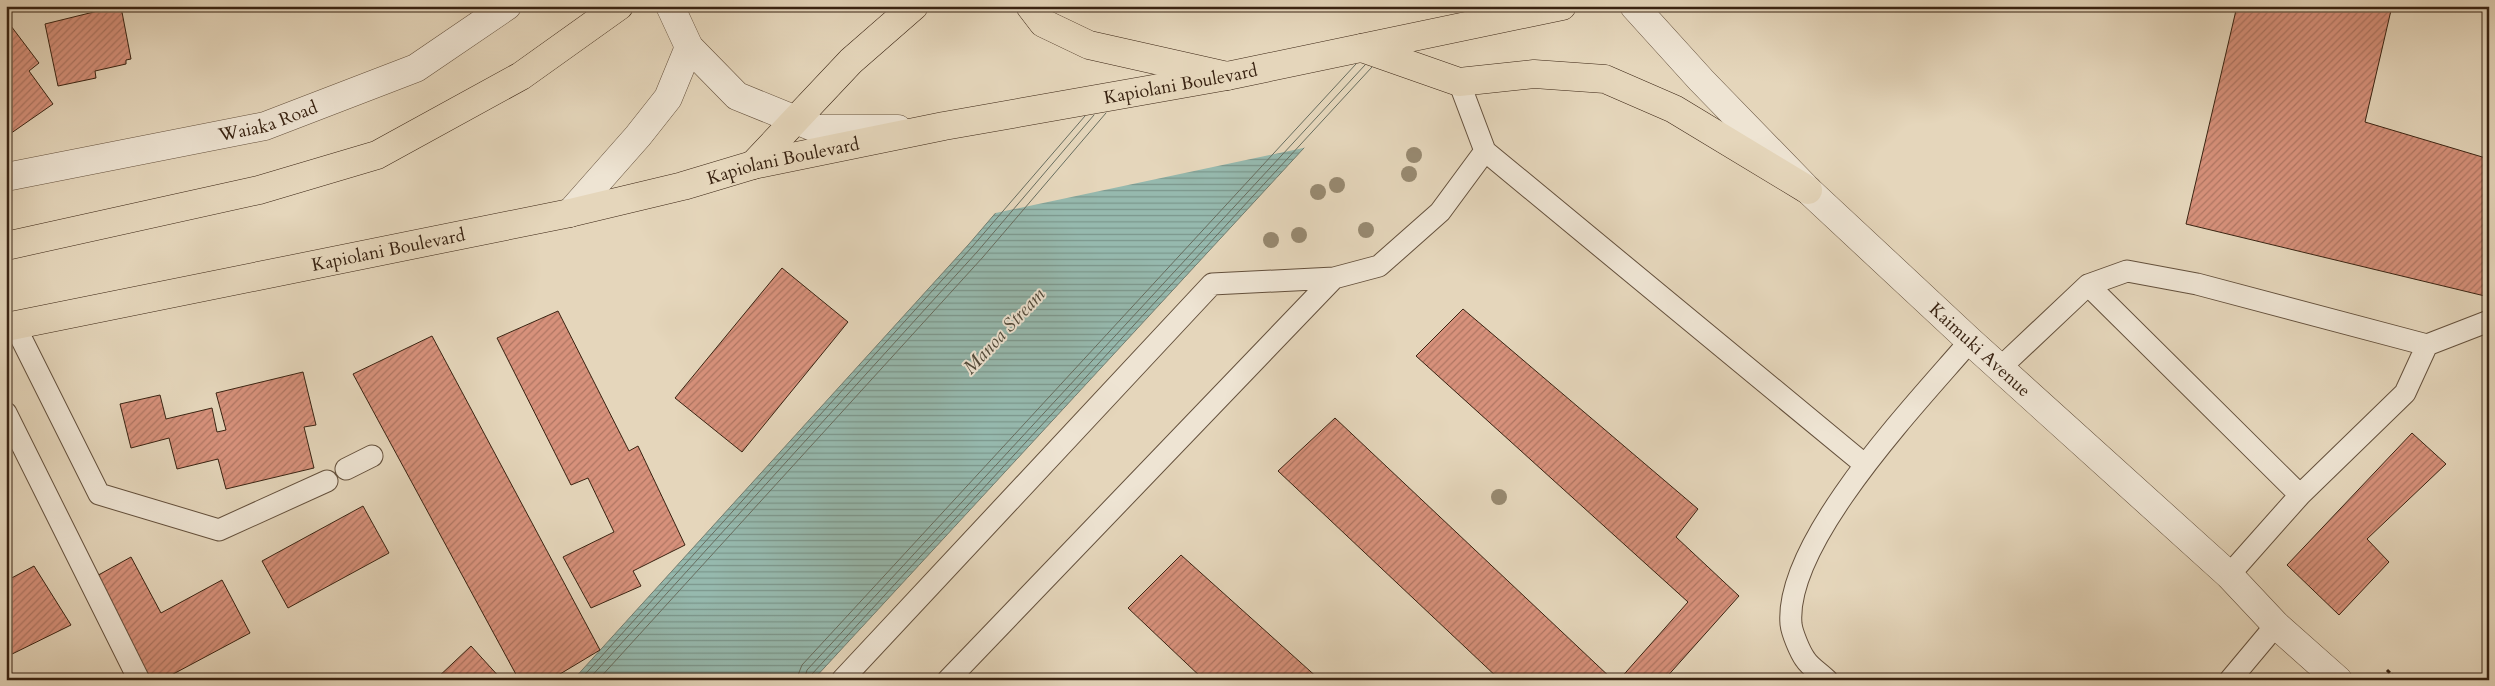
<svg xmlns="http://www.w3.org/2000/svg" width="2495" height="686" font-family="Cardo,serif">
	<defs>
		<pattern id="water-rules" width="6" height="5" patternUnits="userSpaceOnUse" patternTransform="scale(1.25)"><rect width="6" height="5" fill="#96b9ae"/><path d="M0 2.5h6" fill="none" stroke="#7b968c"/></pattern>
		<pattern id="building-hatch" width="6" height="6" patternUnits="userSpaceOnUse" patternTransform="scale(1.25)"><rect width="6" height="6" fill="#d7917b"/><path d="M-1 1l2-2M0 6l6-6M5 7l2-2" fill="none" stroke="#af7663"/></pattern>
	</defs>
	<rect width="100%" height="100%" fill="#e5d6bb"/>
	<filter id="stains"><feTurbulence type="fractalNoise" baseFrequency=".004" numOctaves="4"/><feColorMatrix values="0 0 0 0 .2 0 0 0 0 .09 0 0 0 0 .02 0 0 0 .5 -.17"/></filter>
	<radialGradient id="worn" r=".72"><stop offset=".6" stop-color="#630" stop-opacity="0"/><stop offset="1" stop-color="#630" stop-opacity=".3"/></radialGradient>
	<path fill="url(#water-rules)" stroke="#717d70" d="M1173,6H1435L813,680H573L969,244Z"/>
	<path fill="#e5d6bb" d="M1169,6H1437L1308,147L991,214Z"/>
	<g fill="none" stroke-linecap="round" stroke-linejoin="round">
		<path stroke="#686e60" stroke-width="1" d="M580,680L972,247L1085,116
			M588,680L977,252L1094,115
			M598,680L983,257L1106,113
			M796,680L802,665L1356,64
			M804,680L807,670L1365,65
			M810,680L812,674L1372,67"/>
	</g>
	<path fill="url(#building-hatch)" stroke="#392312" d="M2237,6H2392L2365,122L2489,159V297L2186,224Z
		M114,7V9L121,7L131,59L126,60V64L95,71L96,78L58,86L45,24Z
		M11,26L39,63L29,71L53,104L7,136L6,29Z
		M782,268L848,322L742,452L675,398Z
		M1463,309L1698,509L1676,537L1739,596L1664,680H1619L1688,602L1416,356Z
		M558,311L629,451L638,446L685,545L633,571L641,586L591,608L563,557L614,532L588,478L571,485L497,338Z
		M432,336L600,650L550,680H519L353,374Z
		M303,372L316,425L304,427L314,468L226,489L218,459L177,469L169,438L131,448L120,404L160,395L166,419L212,408L217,432L226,430L216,393Z
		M1335,418L1613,680H1500L1278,471Z
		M2412,433L2446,464L2367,539L2389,562L2339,615L2287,565Z
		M363,506L389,553L288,608L262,561Z
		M1181,555L1320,680H1204L1128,608Z
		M131,557L161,613L222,580L250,633L162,680H148L93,578Z
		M34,566L71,625L6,657V581Z
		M471,646L502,680H435Z"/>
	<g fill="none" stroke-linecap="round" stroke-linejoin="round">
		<defs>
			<path id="service" d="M1459,82L1485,151L1864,464
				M2088,285L2300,495
				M15,326L99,494L219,530L327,481
				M2427,345L2489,321
				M2000,368L2088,285L2127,271L2197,284L2427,345L2405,393L2300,495L2229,575
				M6,413L139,680
				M346,469L372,456
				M842,680L1212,284L1334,278L1379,266L1440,212L1485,151
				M948,680L1334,278
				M1827,680C1820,673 1810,667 1805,659C1800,652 1792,633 1791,624C1784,541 1918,402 1970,341
				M2230,680L2276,625"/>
			<g id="minor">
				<path d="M670,6L689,47L737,96L818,129H898"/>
				<path id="s1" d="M6,177L265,126L416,68L507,6"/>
				<path d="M570,213L638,136L668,98L689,47"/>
			</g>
			<g id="tertiary">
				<path id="s2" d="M1634,6L1701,80L1808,190L1970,341L2229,575L2276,625L2338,680"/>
			</g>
			<g id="primary">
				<path d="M1362,48L1459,82L1534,74L1605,79L1674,109L1808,190"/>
				<path id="s3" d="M6,327L570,213L683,186L753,165L944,126L1227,76L1562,6"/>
			</g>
			<path id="motorway" d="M1030,6L1043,23L1089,45L1227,76
				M753,165L851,61L914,6
				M6,246L259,190L377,155L521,76L619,6"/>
		</defs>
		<use href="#service" stroke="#64503c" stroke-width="23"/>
		<use href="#minor" stroke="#64503c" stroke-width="29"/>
		<use href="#tertiary" stroke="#64503c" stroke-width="29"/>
		<use href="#primary" stroke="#392312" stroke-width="29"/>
		<use href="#motorway" stroke="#392312" stroke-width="29"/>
		<path stroke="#392312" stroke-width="3" stroke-dasharray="4 2.5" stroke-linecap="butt" d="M2387,670L2397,680"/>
		<use href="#service" stroke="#eee4d3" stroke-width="21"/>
		<use href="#minor" stroke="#eee4d3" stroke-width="28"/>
		<use href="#tertiary" stroke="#eee4d3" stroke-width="28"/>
		<use href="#primary" stroke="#e5d6bb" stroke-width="28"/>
		<use href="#motorway" stroke="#e5d6bb" stroke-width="28"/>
	</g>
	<g fill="#978970">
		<circle cx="1414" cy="155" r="8"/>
		<circle cx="1409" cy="174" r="8"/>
		<circle cx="1337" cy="185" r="8"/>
		<circle cx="1318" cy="192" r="8"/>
		<circle cx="1366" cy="230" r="8"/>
		<circle cx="1299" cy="235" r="8"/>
		<circle cx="1271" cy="240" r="8"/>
		<circle cx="1499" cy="497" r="8"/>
	</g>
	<g text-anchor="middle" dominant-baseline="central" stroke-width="4" stroke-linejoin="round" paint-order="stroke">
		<g font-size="18" fill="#392312" stroke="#eee4d3">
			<text stroke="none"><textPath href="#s3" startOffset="1200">Kapiolani Boulevard</textPath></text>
			<text stroke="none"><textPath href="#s1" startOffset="268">Waiaka Road</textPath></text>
			<text stroke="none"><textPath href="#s3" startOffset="795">Kapiolani Boulevard</textPath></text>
			<text stroke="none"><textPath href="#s3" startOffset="390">Kapiolani Boulevard</textPath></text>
			<text stroke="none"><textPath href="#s2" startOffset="488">Kaimuki Avenue</textPath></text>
		</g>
		<g font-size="19" font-style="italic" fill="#504839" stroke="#eee4d3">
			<text transform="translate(1004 331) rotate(-47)">Manoa Stream</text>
		</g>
	</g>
	<rect width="2495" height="686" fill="none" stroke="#e5d6bb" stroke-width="25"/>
	<rect x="8" y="8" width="2480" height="671" fill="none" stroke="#392312" stroke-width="2.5"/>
	<rect x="12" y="12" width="2470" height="661" fill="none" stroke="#392312"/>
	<rect width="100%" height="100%" filter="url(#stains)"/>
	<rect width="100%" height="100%" fill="url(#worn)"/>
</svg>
